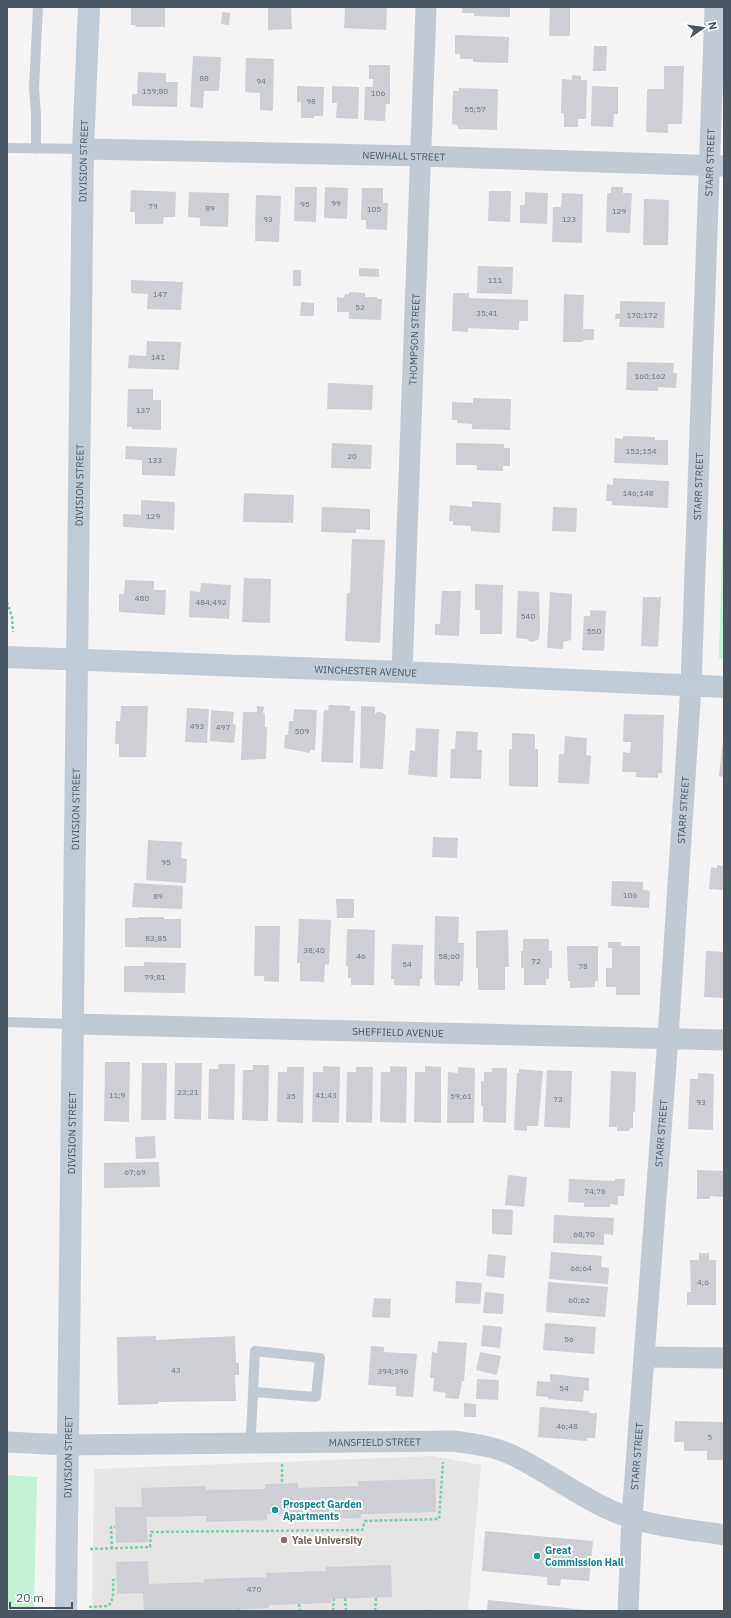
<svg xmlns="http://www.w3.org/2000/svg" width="731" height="1618" font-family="'IBM Plex Sans',sans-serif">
	<rect width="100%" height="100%" fill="#f5f3f3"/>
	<path fill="#e6e4e5" d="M434,1456L481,1465L468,1611H92L94,1469Z"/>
	<path fill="#c3f1d5" d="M723,517H724V659L719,658Z
		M7,1475L37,1477L34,1611H7Z"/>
	<path fill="#cdcfd5" d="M131,7H165V27H135L136,25H131Z
		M268,7H291L292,29L268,30Z
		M345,7H387L386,30L344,28Z
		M462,7H510V17L474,16V13H462Z
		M550,7H570V36H549Z
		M222,12L230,13L229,25L221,24Z
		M455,35L509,37L508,63L473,62V59H460V54H455Z
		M594,46H607L606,71H593Z
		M193,56L221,57L219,91H204L203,108L190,107Z
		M246,58L274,59L273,111L260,110V93L245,92Z
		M369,65H390V104H386L385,121L364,120L365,87H373V79H369Z
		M664,66H684L682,124H668V133L646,132L647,89H664Z
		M138,72L166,73V82H178L177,107L132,106V94H137Z
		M572,75L581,76V80H587L586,119H578V127H564V113H561L562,79L572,80Z
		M297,86L324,87L323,116H314V118H301V102H297Z
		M332,86L359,87L358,119L336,118L337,103H332Z
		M592,86L618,87V114H614L613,127L591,126Z
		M459,88L498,89L497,130L458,129V125L452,124L453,91H459Z
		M295,187H317L316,222L294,221Z
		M325,187L348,188L347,219L324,218Z
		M611,187H623V193H632L630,233L606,232L607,193H611Z
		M362,188H383V203H388L387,230L366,229V220H361Z
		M131,190L176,192L175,217H164L163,224H135V212H130Z
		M489,191H511L510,222L488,221Z
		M189,192L229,193L228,227L200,226V218L188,217Z
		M525,192L548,193L547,224L520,223V205H525Z
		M562,193L583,194L582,243L552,242L553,207H561Z
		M256,195L281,196L279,242L255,241Z
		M644,199L669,200L668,245H643Z
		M478,266L513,267L512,294L477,293Z
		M359,268L379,269V277L359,276Z
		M293,270H301V286H293Z
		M131,280L183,282L181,310L147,309L148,294L131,293Z
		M349,292L365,293V297H377V299H382L381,320L349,319V312H337V297L344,298L345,294H349Z
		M453,293H469V298L528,300V321H519V330L468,328V332L452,331Z
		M564,294L584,295L583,329H594V340H584L582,342H563Z
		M620,301L665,302L664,328L619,327L620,319H615L616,313L620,314Z
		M301,302L314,303V316H300Z
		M147,341L181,342L179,370L128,368L129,355L146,356Z
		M627,362L674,363L673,373H677L676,388L658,387V391L626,390Z
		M328,383L373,385L372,410L327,409Z
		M128,389H153V400H161V430L132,429V427H127Z
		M473,398L511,399L510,430L472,429V424L457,423V420H452V402L473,403Z
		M623,436L655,437V440H668V465L614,463L615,438L623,439Z
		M332,443L372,445L371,469L331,468Z
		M456,443L504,444V448H510V466H503V471L477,470V465H456Z
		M126,446L177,448L175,476L142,475V460L125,459Z
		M613,478L669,481L668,508L612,505V501H606L607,484L613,485Z
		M244,493L294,495L293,523L243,522Z
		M141,500L175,502L174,530L123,527V514L141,515Z
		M472,501L501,503L500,533L471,531V526L453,525V521H449L450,505L472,507Z
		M322,507L370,509V530L356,529V533L321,532Z
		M553,507L577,508L576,532L552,531Z
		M352,539L385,540L380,643L345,641L347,593H350Z
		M244,578L271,579L270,623L242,622Z
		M125,580L154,581V590H166L165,615L119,612V594H124Z
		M201,583L231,585L229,619L189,617L190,591L200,592Z
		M475,584L503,585L502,634H480V610H475Z
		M442,591H461L459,636L435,635V624H440Z
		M518,591L539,592L540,627L539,639L533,642L529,641L527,639L516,638Z
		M550,592L572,594L571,640L563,642V649L547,648Z
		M643,597H661L658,647L641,646Z
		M590,610L606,611L604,651L582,650L584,616H590Z
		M329,705L350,706V711H355L353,763L321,762L324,710H328Z
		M121,706H148L146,757H119V744H115L116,721H120Z
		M257,706L264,707L263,713H265V727H267L266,759L241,760L243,712H257Z
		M361,706L375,707V714L377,712H381L386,715L383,769L360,768Z
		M187,708L209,709L207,743L185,742Z
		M294,709L317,710L315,750H310V753L284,748L285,735H288L289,721H293Z
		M211,710L234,712L233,724L236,725L234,743L210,741Z
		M624,714L664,715L662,773H658V778L636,777V772H622L623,752L630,753L631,742H623Z
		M416,728L439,729L437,777L408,775L410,750L415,751Z
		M456,731L478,732L477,750H482L481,779L450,778L451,749H455Z
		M512,733L535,734V749H538V787L509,786V749H512Z
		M565,736L587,738L586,755L591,756L589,784L558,783L559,754H564Z
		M723,741H724V777L719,776Z
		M433,837L458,838L457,858L432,857Z
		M148,840L182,842L181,858L187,859L186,883L146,880Z
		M717,865L724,866V890L709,889L711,867L717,868Z
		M612,881L643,882V890L650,891L649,908L611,906Z
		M134,883L183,886L182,909L132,907Z
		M336,899H354V918H337Z
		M435,916L459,917L458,943H464L463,981H460V986L435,985L434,980Z
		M138,917H164V919H181V948L125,947V918H138Z
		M299,919L331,920L329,965L325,964L324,982L300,981V963H297Z
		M255,926H280L279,982L264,981V976H254Z
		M347,929L375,930L374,985H351V978H348V966H346Z
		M508,930L509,967H505V990H478V968H476V931Z
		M523,939H549V951H552V968H549V979H546V985H524V968H521V951H523Z
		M608,942H621V946H640V995H616V987H606V968H612V948H608Z
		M392,944L423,945L422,979H420V986L394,985V979H391Z
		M567,946H598V981H595V987L570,988V981H568Z
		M706,951L724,952V998L704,997Z
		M144,962L186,963L185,993L124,992V966H144Z
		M105,1062H130L129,1122L104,1121Z
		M142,1063H167L166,1120H141Z
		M175,1063H202L201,1120L174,1119Z
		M219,1064H235L234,1120L208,1119L209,1069H218Z
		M253,1065H269L268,1121L242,1120L243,1070H253Z
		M323,1066L340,1067L339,1123L312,1122L313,1072H323Z
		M390,1066L407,1067L406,1123L380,1122L381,1072H390Z
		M425,1066L441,1067V1123L414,1122L415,1072H425Z
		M287,1067H304L303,1123L277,1122L278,1072H287Z
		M356,1067H373L372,1123L346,1122L347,1072H356Z
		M458,1067L475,1068L474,1123H447L448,1072L458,1073Z
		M492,1068H507L506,1123L483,1122V1106H481V1081H484V1072H492Z
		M519,1069L543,1071L538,1126H527V1131L514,1130L517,1073H519Z
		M547,1070L572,1071L570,1128L544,1127Z
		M611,1071L636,1072L635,1112H633V1128H630L629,1131H617V1127H609Z
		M698,1073L714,1074L713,1130L688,1129L690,1079H698Z
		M155,1136L156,1158L136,1159L135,1137Z
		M159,1162L160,1187L104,1188V1163Z
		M697,1170L724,1171V1197L710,1196V1199H697Z
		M508,1175L527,1177L524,1207L505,1205Z
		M569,1179L615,1181V1179H625L624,1196H618V1205L610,1204V1207H584V1203L568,1202Z
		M492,1209L513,1210L512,1235L492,1234Z
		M554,1215L614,1218L613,1235L604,1234V1245L553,1243Z
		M551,1252L602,1256L601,1267L609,1268L608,1284L549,1279Z
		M699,1253H709V1260H716V1305H687V1292H691L690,1260H699Z
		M488,1254L506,1256L504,1278L486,1276Z
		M456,1281L482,1283L480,1304L455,1303Z
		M548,1282L608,1287L605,1317L546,1312Z
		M485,1292L504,1294L503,1314L483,1313Z
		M374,1298L391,1299L390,1318L372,1317Z
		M545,1323L596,1327L594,1354L543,1350Z
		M483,1325L502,1327L500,1348L481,1346Z
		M156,1336V1340L235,1336L236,1363H239V1375H235L236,1401L158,1402V1404L118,1405L117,1337Z
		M438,1341L467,1343L464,1381H462L459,1399L445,1398L446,1393L433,1391L434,1378H430L432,1352L437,1353Z
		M371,1346L384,1347V1352L417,1354L413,1397L396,1396V1387L368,1385Z
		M480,1352L501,1356L497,1375L476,1370Z
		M550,1374L589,1378V1391L584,1390L583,1402L548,1399V1397L536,1396L537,1381L550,1382Z
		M477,1379L499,1380L498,1400L476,1399Z
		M464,1403L476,1404V1417H464Z
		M540,1407L589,1411V1413H597L595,1438H587V1441L538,1437Z
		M675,1421L724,1422V1460H707V1451H684V1442H674Z
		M435,1479L436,1512L361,1514V1518L299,1520V1514H267V1520L206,1522L207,1516L146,1517L148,1542L116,1543L115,1507H142L141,1488L205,1486L206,1490L265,1489V1484L298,1483V1488L358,1486V1481Z
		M485,1531L593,1541L589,1581L561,1579L560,1586L547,1585V1577L482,1571Z
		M148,1561L149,1584L204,1582V1579L266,1577V1573L326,1571V1567L391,1565L392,1597L334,1599H331L332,1603L269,1605V1608L207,1611H144L143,1593L117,1594L116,1562Z
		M488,1600L586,1610V1611H487Z"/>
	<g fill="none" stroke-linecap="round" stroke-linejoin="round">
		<path stroke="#7ad0a7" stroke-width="2.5" stroke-dasharray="3 2" stroke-linecap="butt" d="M7,602L12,617L13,632
			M282,1464V1484
			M90,1549L150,1547L151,1532L362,1530L365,1521L439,1519L443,1462
			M112,1549L111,1527H115
			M345,1598L346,1611
			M299,1604L300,1611
			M89,1607L108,1606C115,1599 113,1589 113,1580H117
			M238,1609V1611
			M211,1611V1610
			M333,1611L334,1599
			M375,1611L376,1597
			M424,1611H433"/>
		<path stroke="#c1cad2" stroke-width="10" d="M7,148L83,149
			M36,149V115L34,88L38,7
			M7,1022L73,1024
			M250,1443C253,1413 253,1382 255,1351L320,1358L316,1397L253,1392"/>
		<g stroke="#c1cad2" stroke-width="21">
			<path id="s1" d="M83,149L421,156L724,166"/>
			<path id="s2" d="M402,672L426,7"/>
			<path id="s3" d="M73,1024L724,1040"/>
			<path d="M644,1357L724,1358"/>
			<path id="s4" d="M7,1442L67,1445L453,1441C476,1444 499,1447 520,1459C551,1475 579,1496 610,1510C645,1526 687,1529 724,1535"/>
			<path id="s5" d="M628,1611L632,1517L668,1038L691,686L715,7"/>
		</g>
		<g stroke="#c1cbd6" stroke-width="22">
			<path id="s6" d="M7,657L402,672L724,687"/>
			<path id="s7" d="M66,1611L83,149L89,7"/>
		</g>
	</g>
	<g fill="#0f9aa8" stroke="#fff" stroke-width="1.5">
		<circle cx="275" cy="1510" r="4"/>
		<circle cx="537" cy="1556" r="4"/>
	</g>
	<circle fill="#8d6e63" stroke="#fff" stroke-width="1.5" cx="284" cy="1540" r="4"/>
	<g text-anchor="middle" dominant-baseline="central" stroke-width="4" stroke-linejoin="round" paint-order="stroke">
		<g font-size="8" fill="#6b747e">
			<text x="204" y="78">88</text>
			<text x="261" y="81">94</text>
			<text x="155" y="91">159;80</text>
			<text x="378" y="93">106</text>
			<text x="311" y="101">98</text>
			<text x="475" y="109">55;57</text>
			<text x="336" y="203">99</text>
			<text x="305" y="204">95</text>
			<text x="153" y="206">79</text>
			<text x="210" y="208">89</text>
			<text x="374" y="209">105</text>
			<text x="619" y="211">129</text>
			<text x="268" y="219">93</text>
			<text x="569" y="219">123</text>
			<text x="495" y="280">111</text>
			<text x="160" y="294">147</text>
			<text x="360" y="307">52</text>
			<text x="487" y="313">35;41</text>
			<text x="642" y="315">170;172</text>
			<text x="158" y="357">141</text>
			<text x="650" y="376">160;162</text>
			<text x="143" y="410">137</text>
			<text x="641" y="451">152;154</text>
			<text x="352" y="456">20</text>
			<text x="155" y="460">133</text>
			<text x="638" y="493">146;148</text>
			<text x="153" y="516">129</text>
			<text x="142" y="598">480</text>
			<text x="211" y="602">484;492</text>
			<text x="528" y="616">540</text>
			<text x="594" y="631">550</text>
			<text x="197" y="726">493</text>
			<text x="223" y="727">497</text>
			<text x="302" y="731">509</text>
			<text x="166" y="862">95</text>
			<text x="630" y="895">106</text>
			<text x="158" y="896">89</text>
			<text x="156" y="938">83;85</text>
			<text x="314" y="950">38;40</text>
			<text x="361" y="956">46</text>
			<text x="449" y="956">58;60</text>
			<text x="536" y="961">72</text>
			<text x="407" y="964">54</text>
			<text x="583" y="966">78</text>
			<text x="155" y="977">79;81</text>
			<text x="188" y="1092">23;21</text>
			<text x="117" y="1095">11;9</text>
			<text x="326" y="1095">41;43</text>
			<text x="291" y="1096">35</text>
			<text x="461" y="1096">59;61</text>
			<text x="558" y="1099">73</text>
			<text x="701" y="1102">93</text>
			<text x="135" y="1172">67;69</text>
			<text x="595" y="1191">74;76</text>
			<text x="584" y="1234">68;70</text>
			<text x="581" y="1268">66;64</text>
			<text x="703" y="1282">4;6</text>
			<text x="579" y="1300">60;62</text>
			<text x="569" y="1339">56</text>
			<text x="176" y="1370">43</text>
			<text x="393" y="1371">394;396</text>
			<text x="564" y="1388">54</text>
			<text x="567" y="1426">46;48</text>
			<text x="710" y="1437">5</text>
			<text x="254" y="1589">470</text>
		</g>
		<g font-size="10" fill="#4a5661" stroke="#fff">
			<text stroke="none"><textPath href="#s1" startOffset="321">NEWHALL STREET</textPath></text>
			<text stroke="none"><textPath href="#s7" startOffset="1450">DIVISION STREET</textPath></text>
			<text stroke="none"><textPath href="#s5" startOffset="1451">STARR STREET</textPath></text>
			<text stroke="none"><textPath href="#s2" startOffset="333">THOMPSON STREET</textPath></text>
			<text stroke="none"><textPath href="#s7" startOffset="1126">DIVISION STREET</textPath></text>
			<text stroke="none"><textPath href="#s5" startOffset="1127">STARR STREET</textPath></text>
			<text stroke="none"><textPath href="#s6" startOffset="359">WINCHESTER AVENUE</textPath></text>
			<text stroke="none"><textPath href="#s7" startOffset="802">DIVISION STREET</textPath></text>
			<text stroke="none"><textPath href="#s5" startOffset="803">STARR STREET</textPath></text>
			<text stroke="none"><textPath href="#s3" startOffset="325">SHEFFIELD AVENUE</textPath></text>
			<text stroke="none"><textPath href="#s7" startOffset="478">DIVISION STREET</textPath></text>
			<text stroke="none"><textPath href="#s5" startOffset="479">STARR STREET</textPath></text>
			<text stroke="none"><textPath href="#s4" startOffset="368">MANSFIELD STREET</textPath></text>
			<text stroke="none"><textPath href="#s5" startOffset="155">STARR STREET</textPath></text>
			<text stroke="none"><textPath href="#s7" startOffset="154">DIVISION STREET</textPath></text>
		</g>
		<g font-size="10" font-weight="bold" fill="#0d838f" stroke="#fff" text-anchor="start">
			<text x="283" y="1504">Prospect Garden<tspan x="283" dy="12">Apartments</tspan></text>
			<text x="545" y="1550">Great<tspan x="545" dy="12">Commission Hall</tspan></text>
		</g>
		<g font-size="10" font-weight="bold" fill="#785e54" stroke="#fff" text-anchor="start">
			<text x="292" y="1540">Yale University</text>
		</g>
	</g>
	<rect width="731" height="1618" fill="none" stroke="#4a5661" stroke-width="16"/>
	<g transform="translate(703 28) rotate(77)" stroke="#ffffff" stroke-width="3" paint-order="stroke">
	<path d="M0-3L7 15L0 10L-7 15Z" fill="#4a5661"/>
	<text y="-6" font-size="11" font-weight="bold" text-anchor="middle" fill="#4a5661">N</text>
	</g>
	<path d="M10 1602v6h62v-6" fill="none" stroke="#4a5661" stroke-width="2"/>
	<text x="16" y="1602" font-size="12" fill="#4a5661" stroke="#ffffff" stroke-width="3" paint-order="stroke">20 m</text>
</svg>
